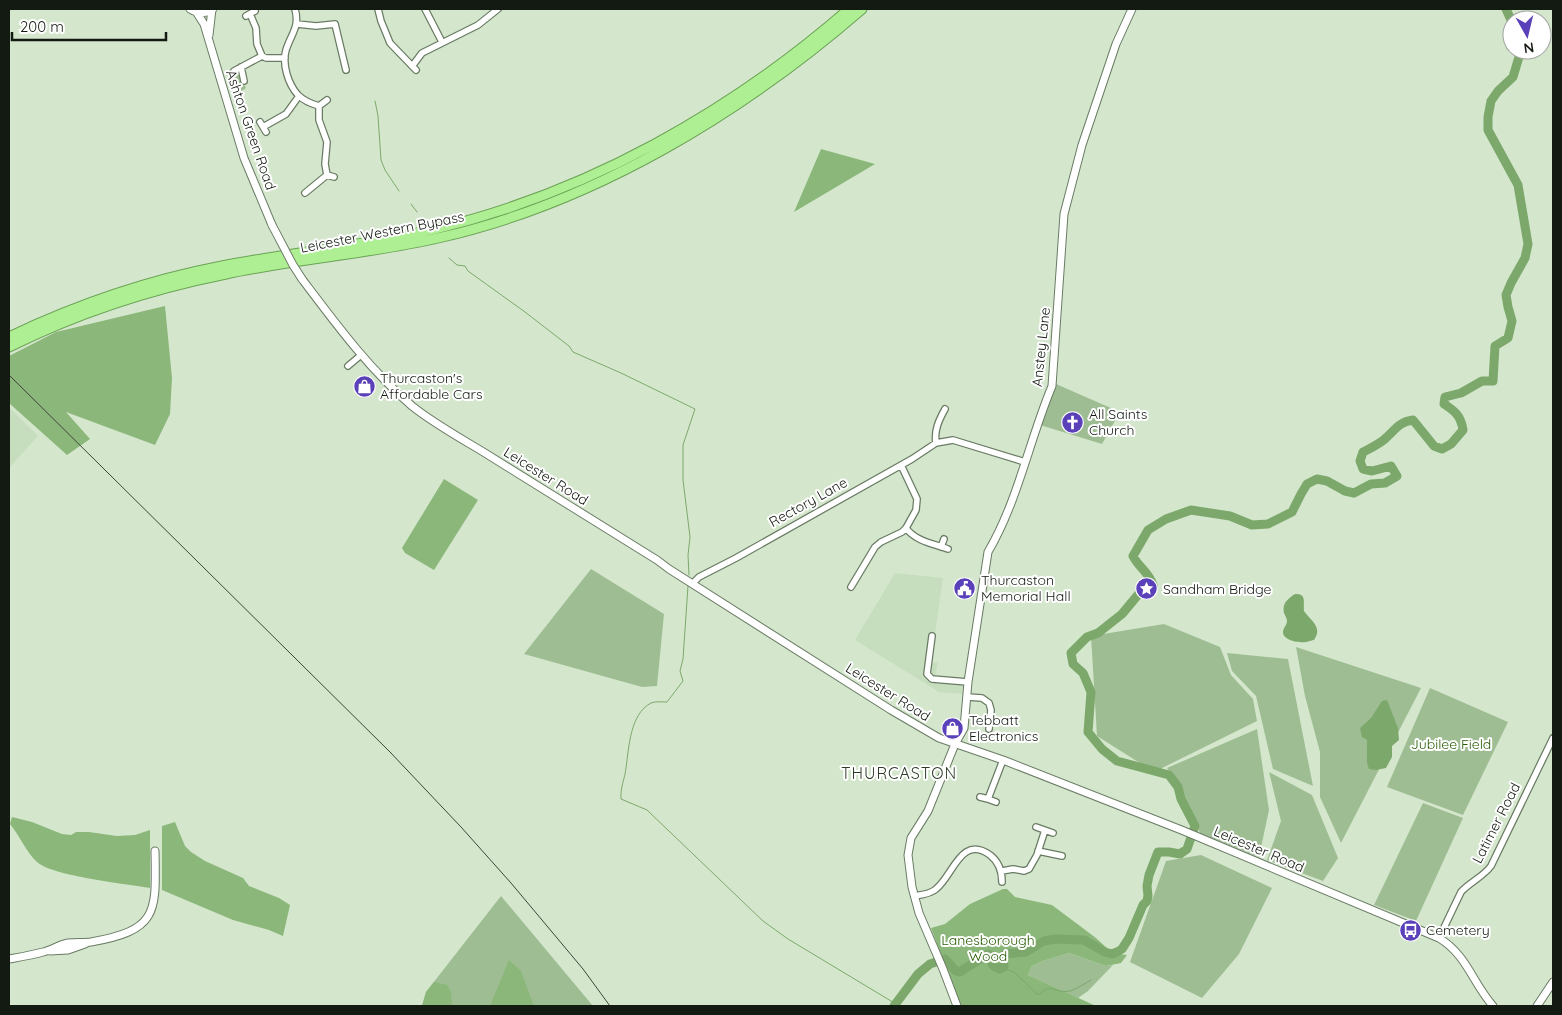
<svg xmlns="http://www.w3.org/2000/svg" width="1562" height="1015" font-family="Quicksand,sans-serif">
	<rect width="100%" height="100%" fill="#d4e7cd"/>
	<path fill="#c7debe" d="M9,407L38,436L9,468Z
		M895,573L943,578L931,662L938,663L935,676L964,679L962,694L939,692L855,640Z"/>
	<path fill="#9fbd93" d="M236,70L246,88L239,93L229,74Z
		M1056,384L1120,412L1102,444L1040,425Z
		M591,569L664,614L657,686L642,687L524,654Z
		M1164,624L1220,647L1231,675L1253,699L1257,721L1154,772L1097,736L1091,636Z
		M1296,647L1421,688L1341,843L1320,797V752L1305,696Z
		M1227,653L1288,659L1313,786L1273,769L1256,696L1232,671Z
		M1430,688L1508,722L1463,815L1387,787Z
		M1257,729L1269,810L1259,857L1200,833L1185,799L1167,768Z
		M1269,772L1312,795L1338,858L1323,881L1267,860L1281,821Z
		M1423,803L1463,818L1416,921L1374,905Z
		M1201,855L1272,888L1239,954L1202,998L1130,962L1166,861Z
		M501,896L593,1006H422L426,992Z
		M1069,953L1106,966L1113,965L1088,991L1078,998L1028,975L1032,966L1043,961Z"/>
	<path fill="#8bb77a" d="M821,149L875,164L794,212Z
		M165,306L172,378L170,414L155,445L66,412L90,439L67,455L9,403V356L56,332Z
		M444,479L478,500L434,570L405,553L402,548Z
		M12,817L32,822L62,834L71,835L76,832H89L117,836L135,835L150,830V888C127,884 52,876 37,862C26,852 20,836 10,824Z
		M175,822L185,846L191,852L205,861L243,878L249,886L279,898L290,905L283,936L269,930L233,920L162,890V826Z
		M1003,889H1007L1015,897L1052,905L1096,938L1112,953L1127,955L1121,963L1106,966L1069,953L1043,961L1032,966L1028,975L1096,1006H961L931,928L945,924L970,904Z
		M509,960L521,971L534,1006H490Z
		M434,982L447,985L451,992L452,1006H422L426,992Z"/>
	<path fill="#7da86c" d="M1295,594C1307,593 1303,602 1304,611C1311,621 1323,627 1314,640C1313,640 1307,642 1306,642C1300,643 1283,641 1283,632C1283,628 1287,625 1287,621C1287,618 1285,616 1284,613C1282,604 1287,599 1295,594Z
		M1387,700L1398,728L1399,740L1392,746V757L1386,768L1376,770L1369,769L1367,763V740L1362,737L1360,728L1371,718L1382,701Z"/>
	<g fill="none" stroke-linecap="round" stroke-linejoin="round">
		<path stroke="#7da86c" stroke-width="1" d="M375,101L378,116L381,160L385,170L399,191
			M411,204L417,212
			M449,258L457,265L465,266L468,271L525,312L569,346L573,352L621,373L695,409L683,445V480L690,537L688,555L689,575
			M688,586L683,659L680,671L683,681L667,702C661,702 656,701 651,703C630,714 629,747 626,768C625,778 620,788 621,799L647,810L763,921L788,939L896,1004
			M1002,968L1014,972L1037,994H1040C1050,982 1056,994 1070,991C1077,989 1084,984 1091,980"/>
		<path stroke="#7da86c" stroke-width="9" d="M1506,9L1512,22
			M894,1006L918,974L930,964L945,959L956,971L960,972C969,965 979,961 988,954L992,956L993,960L992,964L995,967L999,969L1004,967L1003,957L1004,954L1026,952L1044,941L1055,939L1084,940L1105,952L1112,954L1117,952L1122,949L1129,938L1143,905L1147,901L1148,896L1147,886L1149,875L1158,852H1169L1180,854L1187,849L1195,826L1181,799L1178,787L1169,775L1117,761L1102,749L1088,732L1091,692L1083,673L1073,664L1071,653L1087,637L1098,633L1122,614L1142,590L1153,585C1148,571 1139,568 1133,556L1148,530L1166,519L1191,510L1230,516L1252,525L1268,524L1292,512L1301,494L1307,484L1317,479L1327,481L1345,491L1354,493L1371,484L1385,483L1397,476L1391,466L1372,471L1363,469L1360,461L1363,452C1371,448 1380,444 1387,437C1396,429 1399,422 1413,420L1434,446L1442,449L1451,444L1463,430C1461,416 1455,411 1444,404L1445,397L1461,393L1482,381H1493L1495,346L1508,338L1512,321L1508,307L1506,295L1511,283L1525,258L1528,244L1518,185L1488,130V117L1491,101L1498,91L1513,77L1521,50"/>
		<defs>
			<path id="minor" d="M295,9C300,27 291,34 286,50C282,64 288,84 298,95C303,100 312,104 319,106V120L327,142L325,164L327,175L334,177
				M378,9L381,21L390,43L416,70
				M425,9L442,42
				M250,14L256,28L257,44L262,56L266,58H285
				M246,16L255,11
				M297,24L316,26L335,24L346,70
				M413,65L422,53L478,25L498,9
				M241,67L244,81
				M234,71L262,56
				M319,106L327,100
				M260,122L266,132
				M263,127L286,114L299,96
				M305,193L327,175
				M348,366L361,355
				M936,443C934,430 939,420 945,409
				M906,528C915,541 934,544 948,549
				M941,547L944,539
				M693,583L699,577L736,558L912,459L936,443L953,440L1025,462
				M851,587L875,547L881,542L902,532L906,528L916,510L917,499L901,465
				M932,636L927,674L932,679L968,682
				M967,697L982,698L989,703L991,710L989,729
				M980,797L988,799
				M996,802L988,799L1003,760
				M1036,827L1053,833
				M1038,851L1062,856
				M1002,871L1013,869L1024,871L1029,869L1037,855L1045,830
				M914,896C921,895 931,894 936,889C953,876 961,834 990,855C999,862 1002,871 1002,882
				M1439,938L1461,892C1470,882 1483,877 1491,866L1553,738"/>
			<path id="tertiary" d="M190,9C198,14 205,14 213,9
				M197,13L204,24L244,158L272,225
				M209,35L212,9
				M302,279C336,324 369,369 412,406C433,423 462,439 485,453C542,489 600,524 657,560L669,569L891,710L939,738L1003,760L1184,831L1439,938C1467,955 1472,982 1493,1006
				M50,951L68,950L85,944
				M9,959C20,957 32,955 43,952C51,950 59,945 68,943C76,942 84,943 91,942C159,930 156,912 155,851
				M957,1006L943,969L919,913L912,887L908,855L911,838L928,811L955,744L964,728L968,682L988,552C1018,501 1029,441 1052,386L1064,214L1082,145L1116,44L1132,9
				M1537,1006L1553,982"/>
			<path id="trunk" d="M9,337C76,305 149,280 222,266C293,252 364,246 435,229C587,193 731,112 849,9
				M9,347C77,313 151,289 226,274C296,259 368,254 438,238C594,203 742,113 862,9"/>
		</defs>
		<use href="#minor" stroke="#6a7b64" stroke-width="8"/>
		<use href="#tertiary" stroke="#6a7b64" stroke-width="9"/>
		<use href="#trunk" stroke="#6ba255" stroke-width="11"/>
		<use href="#minor" stroke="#fff" stroke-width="5.5"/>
		<use href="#tertiary" stroke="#fff" stroke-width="7"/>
		<use href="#trunk" stroke="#afef94" stroke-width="9"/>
		<path stroke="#3c4639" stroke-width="1" d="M9,375L390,752L461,827L511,883L583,969L610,1006"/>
		<defs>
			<path id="tertiary-bridge" d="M272,225L293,265L302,279"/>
		</defs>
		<use href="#tertiary-bridge" stroke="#6a7b64" stroke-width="9" stroke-linecap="butt"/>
		<use href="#tertiary-bridge" stroke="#fff" stroke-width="7"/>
	</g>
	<defs>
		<symbol id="shop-disc" viewBox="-11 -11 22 22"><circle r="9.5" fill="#5a41b9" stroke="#fff"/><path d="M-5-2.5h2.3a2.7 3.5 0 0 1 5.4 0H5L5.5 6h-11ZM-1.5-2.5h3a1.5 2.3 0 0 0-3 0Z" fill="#fff"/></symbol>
		<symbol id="church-disc" viewBox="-11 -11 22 22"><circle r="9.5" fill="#5a41b9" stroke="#fff"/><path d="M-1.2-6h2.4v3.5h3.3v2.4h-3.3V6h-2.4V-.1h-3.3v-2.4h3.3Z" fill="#fff"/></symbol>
		<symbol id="civic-disc" viewBox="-11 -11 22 22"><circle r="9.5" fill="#5a41b9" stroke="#fff"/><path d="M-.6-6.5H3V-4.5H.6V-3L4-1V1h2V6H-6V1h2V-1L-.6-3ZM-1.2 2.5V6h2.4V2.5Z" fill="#fff"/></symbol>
		<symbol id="sight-disc" viewBox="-11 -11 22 22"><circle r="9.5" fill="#5a41b9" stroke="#fff"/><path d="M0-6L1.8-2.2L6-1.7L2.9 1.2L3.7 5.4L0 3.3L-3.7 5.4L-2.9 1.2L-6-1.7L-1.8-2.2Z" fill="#fff"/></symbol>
		<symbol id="bus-disc" viewBox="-11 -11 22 22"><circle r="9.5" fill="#5a41b9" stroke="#fff"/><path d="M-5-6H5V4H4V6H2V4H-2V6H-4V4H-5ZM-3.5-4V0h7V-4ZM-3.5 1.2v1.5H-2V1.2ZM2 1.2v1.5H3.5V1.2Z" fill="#fff"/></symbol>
	</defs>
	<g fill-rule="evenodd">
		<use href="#shop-disc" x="352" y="374" width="25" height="25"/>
		<use href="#church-disc" x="1060" y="410" width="25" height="25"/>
		<use href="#civic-disc" x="952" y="576" width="25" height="25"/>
		<use href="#sight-disc" x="1134" y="576" width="25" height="25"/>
		<use href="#shop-disc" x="940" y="716" width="25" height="25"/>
		<use href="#bus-disc" x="1398" y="918" width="25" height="25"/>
	</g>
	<g text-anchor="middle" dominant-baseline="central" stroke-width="4" stroke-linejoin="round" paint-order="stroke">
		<g font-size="14" fill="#131a11" stroke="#fff">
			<text transform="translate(251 130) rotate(71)">Ashton Green Road</text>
			<text transform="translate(382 232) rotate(-11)">Leicester Western Bypass</text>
			<text transform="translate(1041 347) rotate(-84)">Anstey Lane</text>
			<text transform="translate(546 476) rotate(32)">Leicester Road</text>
			<text transform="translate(808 502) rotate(-29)">Rectory Lane</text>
			<text transform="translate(888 692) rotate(32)">Leicester Road</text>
			<text transform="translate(1496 823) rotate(-63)">Latimer Road</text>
			<text transform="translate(1259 849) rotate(23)">Leicester Road</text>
		</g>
		<g font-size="14" fill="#131a11" stroke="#fff" text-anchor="start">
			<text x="380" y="378">Thurcaston's<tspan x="380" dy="16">Affordable Cars</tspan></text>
			<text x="1089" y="414">All Saints<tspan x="1089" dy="16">Church</tspan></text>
			<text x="981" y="580">Thurcaston<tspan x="981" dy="16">Memorial Hall</tspan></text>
			<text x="1163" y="589">Sandham Bridge</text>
			<text x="969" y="720">Tebbatt<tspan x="969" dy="16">Electronics</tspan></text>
			<text x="1426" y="930">Cemetery</text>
		</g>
		<g font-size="14" fill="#275d02" stroke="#fff">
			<text x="1451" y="744">Jubilee Field</text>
			<text x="988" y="940">Lanesborough<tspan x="988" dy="16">Wood</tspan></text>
		</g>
		<g font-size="16" letter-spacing="1" fill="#2d3b27" stroke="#fff">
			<text x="899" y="773">THURCASTON</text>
		</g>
	</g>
	<rect width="1562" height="1015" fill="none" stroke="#131a11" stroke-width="20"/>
	<g transform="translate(1527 35) rotate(172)"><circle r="24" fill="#ffffff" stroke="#a1a3a0"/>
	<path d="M0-4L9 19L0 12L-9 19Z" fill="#5a41b9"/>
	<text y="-8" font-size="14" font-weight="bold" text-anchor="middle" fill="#131a11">N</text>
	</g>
	<path d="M12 32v8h154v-8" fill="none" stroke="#131a11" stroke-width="2.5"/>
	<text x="20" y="32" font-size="15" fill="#131a11" stroke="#ffffff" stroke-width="4" paint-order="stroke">200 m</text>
</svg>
